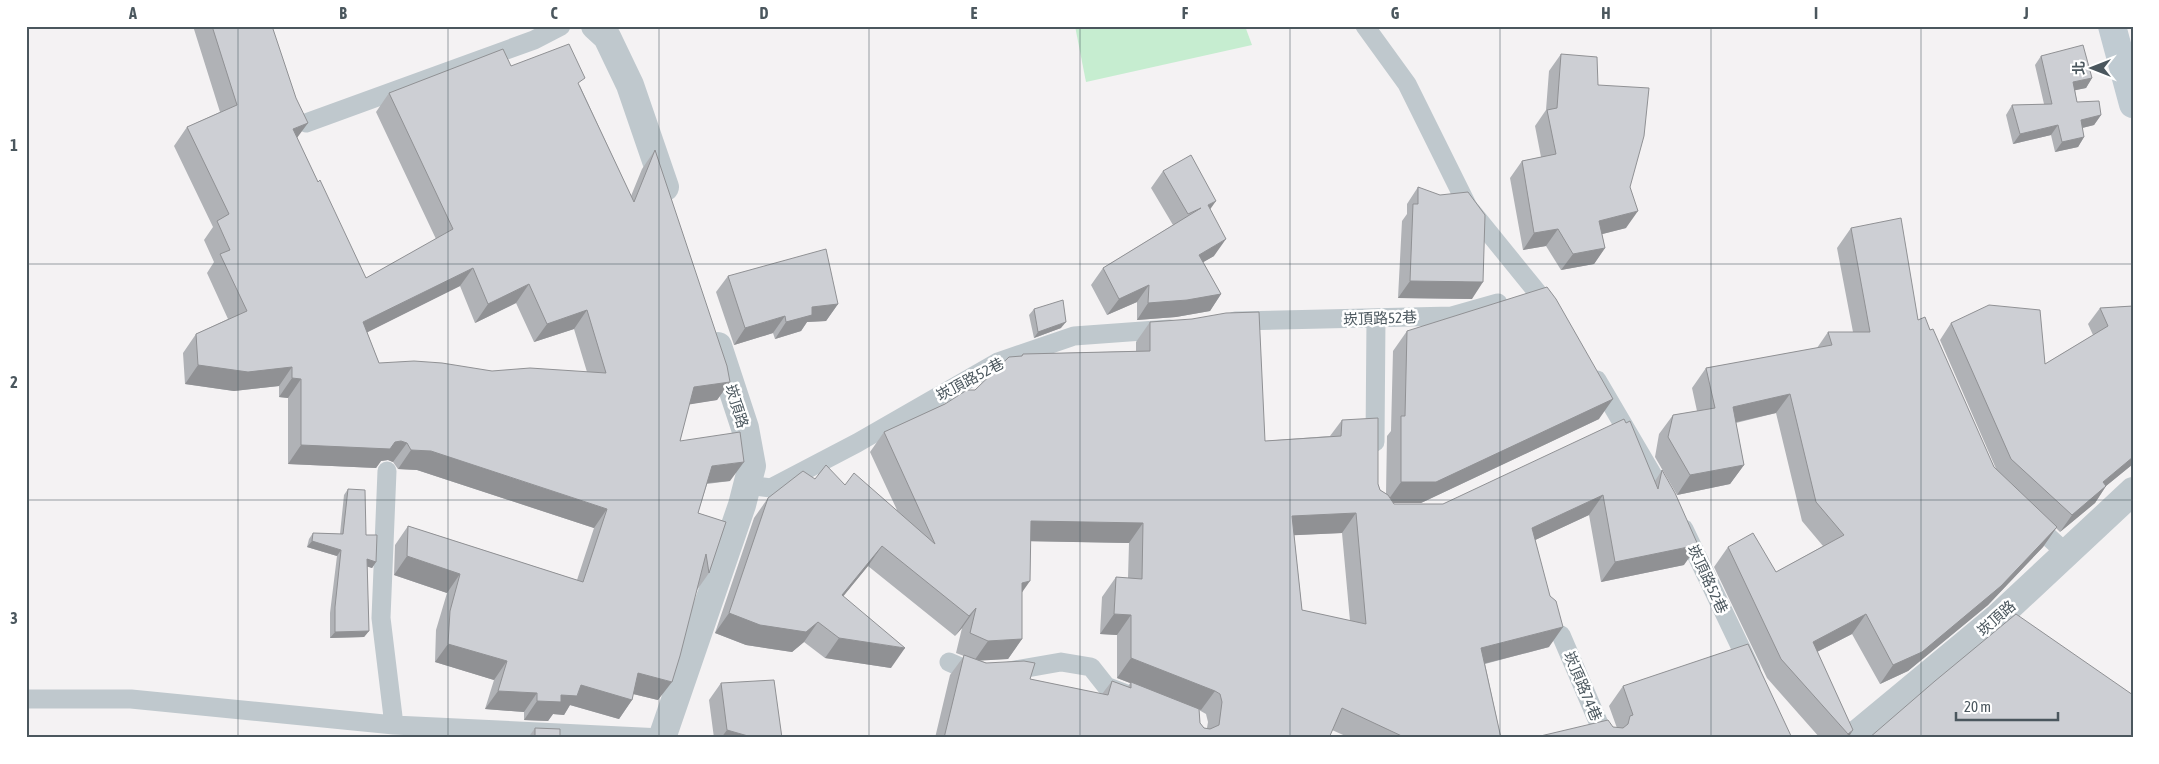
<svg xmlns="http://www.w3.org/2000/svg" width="2159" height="764" font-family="'Asap Condensed','Noto Sans TC',sans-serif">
	<rect width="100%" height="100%" fill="#f4f2f3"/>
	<path fill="#c6edd0" d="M1075,26H1245L1252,45L1086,82Z"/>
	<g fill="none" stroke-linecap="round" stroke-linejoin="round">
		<path stroke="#bfc8cd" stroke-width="19" d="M1365,26L1407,84L1468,207L1537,292
			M306,123L534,40L561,26
			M1235,321L1452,316L1498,303
			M1597,380L1668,501
			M1375,442L1376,318
			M387,471L381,618L394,725
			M747,485L771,488L857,443L998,362L1074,336L1170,329
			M2030,520L2066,553
			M1684,529L1751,669
			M1561,635L1605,738
			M949,662L972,672H980
			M1009,671L1061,662L1091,667L1106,686L1132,696
			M26,699H131L394,725L662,738"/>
		<path stroke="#bfc8cd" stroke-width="28" d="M595,26L607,37L630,85L665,187
			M662,738L742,505L752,466L745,428L718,346
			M1852,738L1998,617L2133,491"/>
		<path stroke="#c0cbd2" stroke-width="28" d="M2112,26L2133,104"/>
	</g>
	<path fill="#b0b2b6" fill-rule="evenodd" d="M193,26H272L297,138L318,182L366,278L436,239L376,112L389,93L511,66L580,86L631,196L642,169L655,150L730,382L717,400L689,404L680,441L730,481L707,484L698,513L726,522L709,573L697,590L658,700L633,694L632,700L619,719L570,705L564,715L553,714L548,721L524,720V712L485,709L494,680L435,662L436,630L447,593L394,575L395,545L408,526L577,580L594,528L417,470L398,469L393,462L388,460L381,461L376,468L288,464V398L279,397V386L234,391L185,384L183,353L196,334L228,319L207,273L214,262L204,240L213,227L174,146L187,127L220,112ZM460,286L475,323L516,303L534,342L574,329L587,372L492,371L379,363L367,332Z
		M1561,54L1598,85L1630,187L1626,228L1602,234L1605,248L1594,264L1561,270L1546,246L1523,250L1510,178L1522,161L1541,157L1535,126L1546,110L1549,71Z
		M2041,56L2092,78L2086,88L2075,90L2077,102L2101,115L2094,125L2082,128L2084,137L2078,147L2055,152L2051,135L2013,144L2006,115L2012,105L2044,104L2035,65Z
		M1163,171L1210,209L1214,256L1203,262L1221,294L1210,311L1176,317L1137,320V302L1107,315L1091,285L1103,268L1173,225L1151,188Z
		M1418,187L1472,299L1398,298L1402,221L1407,214V204Z
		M1851,228L1918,320L1930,330L1994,467L1997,471L1940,340L1951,323L2045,364L2093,335L2088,324L2100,308L2133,306V464L2106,486L2095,503L2060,532L2056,528L2043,547L1988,605L1908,671L1880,684L1852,634L1817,652L1853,730L1848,738H1820L1767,678L1714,567L1728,547L1776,572L1823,546L1802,521L1776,413L1736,423L1744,465L1730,484L1677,495L1655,457L1659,434L1673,415L1697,411L1692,388L1706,368L1817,348L1828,332H1853L1837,248Z
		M728,276L838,304L826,321L807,322L801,331L775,339L773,333L734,345L716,292Z
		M1034,309L1061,328L1034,338L1029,315Z
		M1150,322L1265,441L1330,436L1342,420L1378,484L1380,490L1386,494L1387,436L1391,431L1393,351L1407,331L1599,419L1421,503H1393L1394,504H1443L1655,481L1662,470L1684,565L1601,582L1589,515L1535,540L1549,647L1485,664L1501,738H1350L1332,730L1329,738H935L950,675L964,656L956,653L962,628L955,636L868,566L843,596L891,668L825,658L804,642L792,652L746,645L715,633L754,518L768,498L815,479L845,485L897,510L870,452L884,432L975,390L1021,356L1023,354L1136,351V342ZM1342,533L1350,621L1302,610L1294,535ZM1030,541L1129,543L1128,578L1116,577L1102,597L1100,634L1117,635V678L1130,683L1128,687L1112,681L1102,694L1030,679L979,660L1008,659L1022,639V592ZM1199,710L1206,714L1208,722L1207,728H1204L1200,723Z
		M348,489L376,562L372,568L367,566L369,631L364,637L330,638V613L337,556L307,547L309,539L313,533L340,534L344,495Z
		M721,683L782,738H714L709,700Z
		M1623,686L1792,738H1532L1613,727L1617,728L1609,706Z
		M535,728L560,738H528Z"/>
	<path fill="#909194" d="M2092,78L2086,88L2067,92L2073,82Z
		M2101,115L2094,125L2074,130L2081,120Z
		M308,123L294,142L293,129Z
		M2058,125L2051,135L2013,144L2020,134Z
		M2084,137L2078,147L2055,152L2062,142Z
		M1216,201L1204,218L1208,205Z
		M1638,211L1626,228L1587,238L1599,221Z
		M1558,229L1546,246L1523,250L1534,233Z
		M1226,239L1214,256L1188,271L1199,255Z
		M1605,248L1594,264L1561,270L1573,254Z
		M473,268L460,286L350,341L363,322Z
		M1410,281L1483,282L1472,299L1398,298Z
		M529,284L516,303L475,323L488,304Z
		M1149,285L1137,302L1107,315L1119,299Z
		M1221,294L1210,311L1176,317L1137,320L1148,303Z
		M838,304L826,321L807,322L801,331L775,339L786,322L812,307Z
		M587,310L574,329L534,342L547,324Z
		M785,316L773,333L734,345L745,328Z
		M1066,322L1061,328L1034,338L1038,332Z
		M198,365L292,367L279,386L234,391L185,384Z
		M292,378L301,379L288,398L279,397Z
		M730,382L717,400L680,406L694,387Z
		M1790,394L1776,413L1719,426L1733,407Z
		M1613,399L1599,419L1421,503H1386L1401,482Z
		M401,441L407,443L393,462L388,460L381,461L376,468L288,464L301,445L395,442Z
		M411,450L431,451L607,509L594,528L417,470L398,469Z
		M2133,457V464L2106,486L2095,503L2060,532L2072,515L2103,482Z
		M744,462L730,481L698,484L712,466Z
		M1744,465L1730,484L1677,495L1690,475Z
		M1603,495L1589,515L1518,548L1532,528Z
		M1356,513L1342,533L1278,536L1292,516Z
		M1031,521L1143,523L1129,543L1017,541Z
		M2057,527L2043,547L1988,605L1908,671L1880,684L1893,665Z
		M312,541L341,550L337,556L307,547Z
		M1698,545L1684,565L1601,582L1615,562Z
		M882,546L868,566L828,615L842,595Z
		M407,556L460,574L447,593L394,575Z
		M367,559L376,562L372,568L362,565Z
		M1030,581L1016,601L1022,583Z
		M976,608L962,628L955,636L969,616Z
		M729,613L818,622L804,642L792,652L746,645L715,633Z
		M1114,614L1131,615L1117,635L1100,634Z
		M1866,614L1852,634L1799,661L1813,642Z
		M1563,627L1549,647L1467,668L1481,648Z
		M369,631L364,637L330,638L335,632Z
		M839,638L905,648L891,668L825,658Z
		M1022,639L1008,659L974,661L988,641Z
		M448,644L507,661L494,680L435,662Z
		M1131,658L1215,691L1201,710L1117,678Z
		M638,673L672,682L658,700L625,692Z
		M581,685L632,700L619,719L570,705L564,715L553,714L548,721L524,720L537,701Z
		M498,691L537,693L524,712L485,709Z
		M727,730L755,738H721Z
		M1853,730L1848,738H1845L1848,734Z"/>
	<path fill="#cdcfd4" stroke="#909194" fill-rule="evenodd" d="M212,26H272L296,98L308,123L293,129L318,182L320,180L366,278L453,229L389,93L503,49L511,66L569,44L585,78L578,83L634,202L655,150L727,366L730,382L694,387L680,441L740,432L744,462L712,466L698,513L726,522L709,573L706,554L680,656L672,682L638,673L632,700L581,685L577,696L561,695V702L537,701V693L498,691L507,661L448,644L450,611L460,574L407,556L408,526L583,582L607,509L431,451L411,450L407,443L401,441L395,442L390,449L301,445V379L292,378V367L248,372L198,365L196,334L247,311L220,254L230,250L217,221L229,214L187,127L237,105ZM473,268L488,304L529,284L547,324L587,310L606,373L530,368L492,371L442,363L414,361L379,363L363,322Z
		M2083,45L2092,78L2073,82L2077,102L2099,101L2101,115L2081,120L2084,137L2062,142L2058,125L2020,134L2012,105L2052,104L2041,56Z
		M1561,54L1597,57L1598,85L1649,88L1644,136L1630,187L1638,211L1599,221L1605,248L1573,254L1558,229L1534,233L1522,161L1556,154L1547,110L1557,108Z
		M1191,155L1216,201L1208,205L1226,239L1199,255L1221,294L1187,300L1148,303L1149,285L1119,299L1103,268L1201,208L1188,214L1163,171Z
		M1418,187L1440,195L1468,192L1485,215L1483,282L1410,281L1413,204H1418Z
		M1901,218L1918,320L1925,317L1930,330L1933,329L1994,467L2057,527L2001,586L1922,652L1893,665L1866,614L1813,642L1853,730L1848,734L1781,659L1728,547L1753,533L1776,572L1844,535L1816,502L1790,394L1733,407L1744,465L1690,475L1668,437L1673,415L1715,408L1706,368L1832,345L1828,332H1870L1851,228Z
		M826,249L838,304L812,307V315L786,322L785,316L745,328L728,276Z
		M1547,287L1556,299L1613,399L1436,482H1401V416H1405L1407,331Z
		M1063,300L1066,322L1038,332L1034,309Z
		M1989,305L2040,310L2045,364L2108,326L2100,308L2133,306V457L2103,482L2106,486L2072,515L2011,459L1951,323Z
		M1259,312L1265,441L1341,436L1342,420L1378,418V484L1380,490L1388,495L1394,504H1443L1624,419L1626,423L1630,421L1658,489L1662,470L1675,493L1698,545L1615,562L1603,495L1532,528L1550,596L1556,601L1563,627L1481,648L1501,738H1406L1342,708L1329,738H944L964,655L986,663L1024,661L1035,663L1030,679L1108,695L1112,681L1131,688V682L1199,709L1200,723L1204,728L1210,729L1219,725L1222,702L1220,694L1215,691L1131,658V615L1114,614L1116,577L1142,579L1143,523L1031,521L1030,581L1022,583V639L988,641L970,633L976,608L969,616L882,546L842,595L905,648L839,638L818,622L806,632L760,625L729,613L768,498L799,474L803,471L815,479L826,465L845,485L854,473L935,544L884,432L945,404L967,390H975L1009,357L1022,356L1023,354L1150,351V322L1192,319L1226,313ZM1356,513L1366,624L1302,610L1292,516Z
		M348,489L365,490L366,535H377L376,562L367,559L369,631L335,632V607L341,550L312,541L313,533L343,534Z
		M2016,614L2133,695V738H2033L2031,735L2028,738H1869L1935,681Z
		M1748,644L1792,738H1532L1608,720L1613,727L1623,728L1628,724L1630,716L1633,715L1623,686Z
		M774,680L782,738H755L727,730L721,683Z
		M535,728L560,729V738H535Z"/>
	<path fill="none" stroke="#4b575e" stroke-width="1" stroke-opacity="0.55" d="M238,26V738M448,26V738M659,26V738M869,26V738M1080,26V738M1290,26V738M1500,26V738M1711,26V738M1921,26V738M26,264H2133M26,500H2133"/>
	<g text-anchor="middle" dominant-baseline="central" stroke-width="5" stroke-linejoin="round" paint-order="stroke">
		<g font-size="15" fill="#4b575e" stroke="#fff">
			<text transform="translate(1380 318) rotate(-2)">崁頂路52巷</text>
			<text transform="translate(970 379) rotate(-28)">崁頂路52巷</text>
			<text transform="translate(737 406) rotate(73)">崁頂路</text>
			<text transform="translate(1708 579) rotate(65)">崁頂路52巷</text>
			<text transform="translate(1996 618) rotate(-41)">崁頂路</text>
			<text transform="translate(1583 686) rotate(67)">崁頂路74巷</text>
		</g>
	</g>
	<rect width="2159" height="764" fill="none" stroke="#ffffff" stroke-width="55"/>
	<g transform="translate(2092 68) rotate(270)" stroke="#ffffff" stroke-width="4" paint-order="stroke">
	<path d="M0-4L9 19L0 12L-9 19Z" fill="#4b575e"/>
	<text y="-8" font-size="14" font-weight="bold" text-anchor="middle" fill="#4b575e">北</text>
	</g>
	<path d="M1956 712v8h102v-8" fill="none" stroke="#4b575e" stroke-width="2.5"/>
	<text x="1964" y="712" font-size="15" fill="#4b575e" stroke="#ffffff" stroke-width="4" paint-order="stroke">20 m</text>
	<rect x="28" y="28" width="2104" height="708" fill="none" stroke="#4b575e" stroke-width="2"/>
	<g font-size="16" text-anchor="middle" font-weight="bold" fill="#4b575e">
		<text x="133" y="19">A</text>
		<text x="343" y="19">B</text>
		<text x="554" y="19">C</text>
		<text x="764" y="19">D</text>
		<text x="974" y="19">E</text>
		<text x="1185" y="19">F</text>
		<text x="1395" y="19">G</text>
		<text x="1606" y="19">H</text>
		<text x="1816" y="19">I</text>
		<text x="2026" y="19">J</text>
		<text x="14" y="151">1</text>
		<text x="14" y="388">2</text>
		<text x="14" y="624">3</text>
	</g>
</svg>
